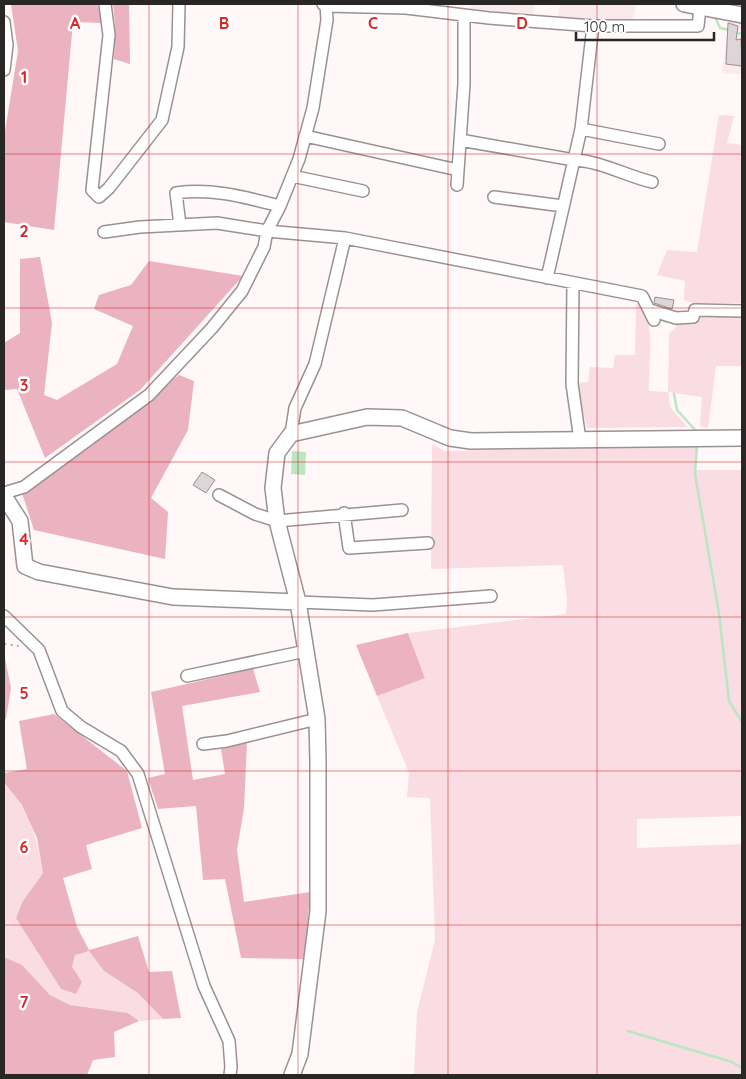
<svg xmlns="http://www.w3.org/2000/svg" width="746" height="1079" font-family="Quicksand,sans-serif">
	<rect width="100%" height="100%" fill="#fff7f8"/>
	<path fill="#fae9ed" d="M471,4H535L533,15L470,9Z
		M560,4H636L632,22L558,17Z
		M729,19L742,23V74L722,73Z"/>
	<path fill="#fadde3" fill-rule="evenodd" d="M719,115L734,116L727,143L742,145V296L741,303H693L684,300L685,281L657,275L667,250L697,252Z
		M636,303C659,320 647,365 649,391L668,392L669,334L676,327V321L697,314L742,317V366H716L708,428L700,426L702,397L668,392L670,407L688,427L587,428L576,383L588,382L590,367L613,368L615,355H635Z
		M432,444L445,451L696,445V470H742V1075H414L417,1012L435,940L430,798L407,797L409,773L377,696L425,677L408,633L566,614L567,600L563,565L431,569ZM741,816L742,844L637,848V819Z
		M4,782C29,808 37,838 43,873L23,901L38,953L61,989L76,994L72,967L75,954L89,951L104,971L138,993L163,1019L139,1021L128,1013L70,1005L50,995L22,965L4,959Z"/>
	<path fill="#ebb2bf" d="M11,4H97L103,23L73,22L54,230L4,222V137L18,51Z
		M113,4H129L130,64L114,59L115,24Z
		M40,257L52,323L44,395L57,400L117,364L133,326L94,309L99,295L131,285L149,261L243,276L140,390L45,458L17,389L4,390V343L20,333V259Z
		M179,375L194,381L188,430L151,498L168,512L165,559L34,530L22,493Z
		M408,633L425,678L377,696L356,645Z
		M4,654L11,688L6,719H4Z
		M253,669L260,692L182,706L193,780L225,774L221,749L247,742L244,808L237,850L244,902L310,892L305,959L241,958L225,879L203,880L196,806L158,809L148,778L165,774L151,692Z
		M54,714L127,771L142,828L86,845L92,869L63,878L77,927L89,950L138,936L149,972L172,971L181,1018L163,1019L138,993L104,971L89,951L75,955L72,967L82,982L76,994L61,989L16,918L23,901L43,873L37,838L22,805L4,782V773L27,769L19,721Z
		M6,958L22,965L50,995L70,1005L128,1013L139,1021L114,1032L115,1057L93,1060L87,1075H4V959Z"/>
	<path fill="#bae7c2" d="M292,451L306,452L305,475L291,474Z"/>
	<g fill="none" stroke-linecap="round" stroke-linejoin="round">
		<path stroke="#bae7c2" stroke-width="2.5" d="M715,17L720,28L729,30
			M734,32L742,34
			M674,394L677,410L697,432
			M697,445L695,474L719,613L729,701L742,722
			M628,1031L732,1062L742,1068"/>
	</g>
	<path fill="#ddd5d7" stroke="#989091" d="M728,23L738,26L736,40L741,39L742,66L726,64Z
		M655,297L674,300L672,309L654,303Z
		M202,472L215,480L206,493L193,485Z"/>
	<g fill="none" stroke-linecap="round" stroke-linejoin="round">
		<defs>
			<path id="street" d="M105,4L109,35L92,190L99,197L109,188L162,120L178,47L179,4
				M323,4L327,6L406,8L489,18L593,26H698L700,8
				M4,22L7,45L4,70
				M581,129L659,144
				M305,136L458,170
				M460,140L574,160C601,161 626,176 652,182
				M292,176L363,191
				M457,185L464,84V16
				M494,197L563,206
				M180,225L176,193C213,188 244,197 280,206
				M104,232L140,227L217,223L267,231L345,238L642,296L654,320
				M547,278L581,129L593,26
				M573,283L572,384L580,440
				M650,310L676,318L693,317L695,310L742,311
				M291,434L295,408L315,364L345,238
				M4,493L24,487L149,395L212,328L242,291L264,247L267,231L280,206L299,159L313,108L327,20L326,4
				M219,495L255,514L277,521L402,510
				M344,513L349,548L428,543
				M298,602L373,605L491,596
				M4,616L39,650L62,711L81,727L121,751L138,774L204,986L229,1041L231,1067L230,1075
				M187,676L306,651
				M203,744L227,741L317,719"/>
			<path id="secondary" d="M684,4L742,15
				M4,496L20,521L25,566L39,572L173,597L298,602
				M292,1075L300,1054L318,911V762L317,719L298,602L277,521L273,488L277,453L291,434L367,417L402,418L450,438L471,441L742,438"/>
		</defs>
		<use href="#street" stroke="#999193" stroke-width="14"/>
		<use href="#secondary" stroke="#999193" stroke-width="18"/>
		<path stroke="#bab4b4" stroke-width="2" stroke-dasharray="2.5 4" stroke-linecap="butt" d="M4,644L19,646"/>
		<use href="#street" stroke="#fff" stroke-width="11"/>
		<use href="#secondary" stroke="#fff" stroke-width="15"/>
	</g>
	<path fill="none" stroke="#d62828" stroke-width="1" stroke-opacity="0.55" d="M149,4V1075M298,4V1075M448,4V1075M597,4V1075M4,154H742M4,308H742M4,462H742M4,617H742M4,771H742M4,925H742"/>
	<g font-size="16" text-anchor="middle" font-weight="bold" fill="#d62828" stroke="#fff" stroke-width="5" stroke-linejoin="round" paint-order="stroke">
		<text x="75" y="29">A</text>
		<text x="224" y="29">B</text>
		<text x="373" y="29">C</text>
		<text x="522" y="29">D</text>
		<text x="24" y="83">1</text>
		<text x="24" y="237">2</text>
		<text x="24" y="391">3</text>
		<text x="24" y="545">4</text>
		<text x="24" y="699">5</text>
		<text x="24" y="853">6</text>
		<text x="24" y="1008">7</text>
	</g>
	<rect width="746" height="1079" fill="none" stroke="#292626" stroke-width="10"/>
	<path d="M576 32v8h138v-8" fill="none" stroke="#292626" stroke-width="2.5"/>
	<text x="584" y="32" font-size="15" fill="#292626" stroke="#ffffff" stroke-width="4" paint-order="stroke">100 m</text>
</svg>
